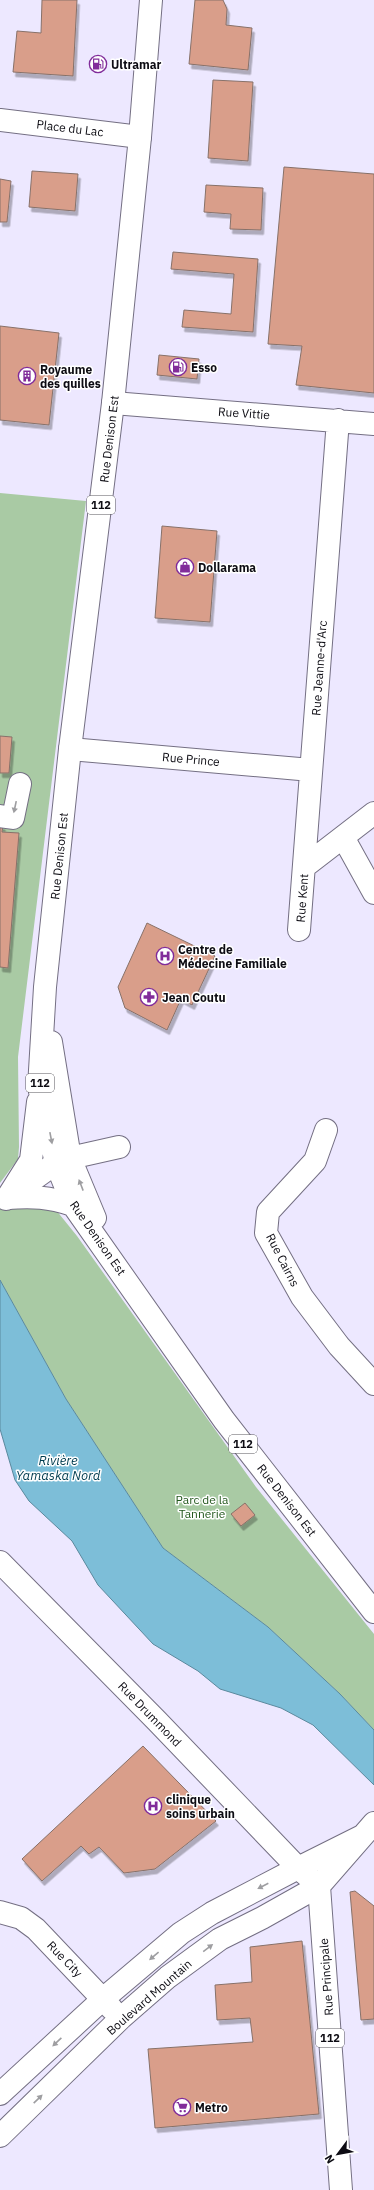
<svg xmlns="http://www.w3.org/2000/svg" width="374" height="2190" font-family="'IBM Plex Sans',sans-serif">
	<defs>
		<filter id="shadow"><feDropShadow dx="2.5" dy="4.5" stdDeviation="0" flood-color="#0004"/></filter>
	</defs>
	<rect width="100%" height="100%" fill="#ede8ff"/>
	<path fill="#a9caa4" d="M0,493L86,501L18,1057L19,1147L18,1159L0,1183Z
		M0,1198L56,1210L77,1236L256,1487L374,1634V1730L340,1694L268,1627L163,1548L66,1399L0,1280Z"/>
	<path fill="#7dbed8" stroke="#5b899d" d="M0,1280L66,1399L163,1548L268,1627L340,1694L374,1730V1785L313,1725L281,1708L220,1689L198,1671L153,1644L98,1585L72,1541L29,1501L15,1480L0,1429Z"/>
	<path fill="#d99e8a" stroke="#877169" filter="url(#shadow)" d="M42,0H77L73,76L13,72L17,31L41,33Z
		M195,0H223L227,9L226,25L252,28L248,70L189,64Z
		M213,80L253,82L248,161L208,158Z
		M284,167L374,174V393L296,385L302,346L268,344Z
		M32,171L78,174L75,211L29,207Z
		M0,179L11,181L7,222H0Z
		M206,185L263,188L261,230L230,229L231,214L204,212Z
		M173,252L258,259L253,332L182,327L184,310L231,314L234,274L171,269Z
		M0,326L59,333L49,425L0,420Z
		M159,355L199,359L197,379L157,375Z
		M162,526L217,531L210,622L155,618Z
		M0,736L12,737L9,773H0Z
		M0,825L3,826L2,832L19,833L8,968L0,967Z
		M147,923L215,956L192,1005L181,999L167,1030L125,1008L118,987Z
		M245,1503L255,1515L241,1526L231,1514Z
		M143,1746L216,1821L155,1869L124,1873L99,1847L89,1854L81,1846L42,1881L22,1859Z
		M355,1891L374,1906V2019L361,2020L350,1892Z
		M302,1941L319,2114L155,2128L148,2049L253,2042L250,2018L217,2020L215,1985L252,1982L250,1947Z"/>
	<g fill="none" stroke-linecap="round" stroke-linejoin="round">
		<defs>
			<path id="minor" d="M0,120L140,137
				M113,403L374,424
				M70,749L311,770
				M0,816L13,818L20,784
				M343,837L374,893
				M304,867L374,813
				M299,930L338,420
				M326,1130L315,1161L268,1212L266,1233L302,1297L339,1346L374,1384
				M6,1199L56,1163L70,1158L119,1147
				M0,1562L157,1721L298,1868L212,1913L181,1933L103,1999L0,2094
				M0,1912L21,1918L36,1929L112,2009
				M0,2136L121,2018L168,1977L220,1939L262,1918L319,1886"/>
			<path id="major" d="M151,0L140,137L113,403L70,749L45,987L39,1087L56,1163L73,1205L224,1420L374,1612
				M51,1042L70,1158L95,1218
				M7,1198L31,1160L38,1102
				M7,1198C33,1196 49,1197 73,1205
				M319,1886L374,1823
				M341,2190L319,1886L298,1868L362,1836"/>
		</defs>
		<use href="#minor" stroke="#746f83" stroke-width="24"/>
		<use href="#major" stroke="#746f83" stroke-width="24"/>
		<use href="#minor" stroke="#fff" stroke-width="22"/>
		<use href="#major" stroke="#fff" stroke-width="22"/>
	</g>
	<defs><path id="oneway-solid" d="M-6-.8H1V-3.2L6.5 0L1 3.2V.8H-6Z"/></defs>
	<g fill="#9e9ea1">
		<use href="#oneway-solid" transform="translate(15 807) rotate(102)"/>
		<use href="#oneway-solid" transform="translate(51 1138) rotate(79)"/>
		<use href="#oneway-solid" transform="translate(81 1185) rotate(-111)"/>
		<use href="#oneway-solid" transform="translate(263 1886) rotate(153)"/>
		<use href="#oneway-solid" transform="translate(208 1948) rotate(-37)"/>
		<use href="#oneway-solid" transform="translate(154 1956) rotate(140)"/>
		<use href="#oneway-solid" transform="translate(57 2042) rotate(137)"/>
		<use href="#oneway-solid" transform="translate(38 2099) rotate(-44)"/>
	</g>
	<defs>
		<symbol id="fuel-ring" viewBox="-11 -11 22 22"><circle r="9.5" fill="#fff" stroke="#812c9a" stroke-width="1.5"/><path d="M-5.5-6h7V0h2V4h1.3V-2.5L3-4.5l.8-.8L6-3V5H2.5V1h-1V6h-7ZM-4.2-4.7v3.2H.2V-4.7Z" fill="#812c9a"/></symbol>
		<symbol id="building-ring" viewBox="-11 -11 22 22"><circle r="9.5" fill="#fff" stroke="#812c9a" stroke-width="1.5"/><path d="M-4-6H4V6H1V3H-1V6H-4ZM-2.5-4.3h1.7v1.8h-1.7ZM.8-4.3h1.7v1.8H.8ZM-2.5-1h1.7V.8h-1.7ZM.8-1h1.7V.8H.8Z" fill="#812c9a"/></symbol>
		<symbol id="shop-ring" viewBox="-11 -11 22 22"><circle r="9.5" fill="#fff" stroke="#812c9a" stroke-width="1.5"/><path d="M-5-2.5h2.3a2.7 3.5 0 0 1 5.4 0H5L5.5 6h-11ZM-1.5-2.5h3a1.5 2.3 0 0 0-3 0Z" fill="#812c9a"/></symbol>
		<symbol id="hospital-ring" viewBox="-11 -11 22 22"><circle r="9.5" fill="#fff" stroke="#812c9a" stroke-width="1.5"/><path d="M-5-5h3v3.5h4V-5h3V5h-3V1.5h-4V5h-3Z" fill="#812c9a"/></symbol>
		<symbol id="pharmacy-ring" viewBox="-11 -11 22 22"><circle r="9.5" fill="#fff" stroke="#812c9a" stroke-width="1.5"/><path d="M-2-6h4v4h4v4h-4v4h-4v-4h-4v-4h4Z" fill="#812c9a"/></symbol>
		<symbol id="supermarket-ring" viewBox="-11 -11 22 22"><circle r="9.5" fill="#fff" stroke="#812c9a" stroke-width="1.5"/><path d="M-6-5.5h2.5l.6 2H6L4.5 2H-2.5L-4.4-4H-6ZM-1.5 3.2a1.3 1.3 0 1 0 .1 0ZM3 3.2a1.3 1.3 0 1 0 .1 0Z" fill="#812c9a"/></symbol>
	</defs>
	<g fill-rule="evenodd">
		<use href="#fuel-ring" x="88" y="54" width="20" height="20"/>
		<use href="#fuel-ring" x="168" y="357" width="20" height="20"/>
		<use href="#building-ring" x="17" y="366" width="20" height="20"/>
		<use href="#shop-ring" x="175" y="557" width="20" height="20"/>
		<use href="#hospital-ring" x="155" y="946" width="20" height="20"/>
		<use href="#pharmacy-ring" x="139" y="987" width="20" height="20"/>
		<use href="#hospital-ring" x="143" y="1796" width="20" height="20"/>
		<use href="#supermarket-ring" x="172" y="2097" width="20" height="20"/>
	</g>
	<g text-anchor="middle" dominant-baseline="central" stroke-width="3" stroke-linejoin="round" paint-order="stroke">
		<g fill="#fff" stroke="#56555a" stroke-width="1">
			<rect x="87" y="496" width="28" height="18" rx="3"/>
			<rect x="26" y="1074" width="28" height="18" rx="3"/>
			<rect x="229" y="1435" width="28" height="18" rx="3"/>
			<rect x="316" y="2029" width="28" height="18" rx="3"/>
		</g>
		<g font-size="11" font-weight="bold" fill="#0d0c13">
			<text x="101" y="505">112</text>
			<text x="40" y="1083">112</text>
			<text x="243" y="1444">112</text>
			<text x="330" y="2038">112</text>
		</g>
		<g font-size="12" font-weight="bold" fill="#0d0c13" stroke="#fff" text-anchor="start">
			<text x="111" y="64">Ultramar</text>
			<text x="191" y="367">Esso</text>
			<text x="40" y="369">Royaume<tspan x="40" dy="14">des quilles</tspan></text>
			<text x="198" y="567">Dollarama</text>
			<text x="178" y="949">Centre de<tspan x="178" dy="14">Médecine Familiale</tspan></text>
			<text x="162" y="997">Jean Coutu</text>
			<text x="166" y="1799">clinique<tspan x="166" dy="14">soins urbain</tspan></text>
			<text x="195" y="2107">Metro</text>
		</g>
		<g font-size="12" fill="#0d0c13" stroke="#fff">
			<text transform="translate(70 128) rotate(7)">Place du Lac</text>
			<text transform="translate(244 413) rotate(4)">Rue Vittie</text>
			<text transform="translate(109 439) rotate(-83)">Rue Denison Est</text>
			<text transform="translate(319 668) rotate(-86)">Rue Jeanne-d'Arc</text>
			<text transform="translate(191 759) rotate(5)">Rue Prince</text>
			<text transform="translate(59 856) rotate(-84)">Rue Denison Est</text>
			<text transform="translate(302 898) rotate(-86)">Rue Kent</text>
			<text transform="translate(98 1238) rotate(55)">Rue Denison Est</text>
			<text transform="translate(283 1260) rotate(63)">Rue Cairns</text>
			<text transform="translate(287 1500) rotate(52)">Rue Denison Est</text>
			<text transform="translate(150 1714) rotate(46)">Rue Drummond</text>
			<text transform="translate(65 1959) rotate(46)">Rue City</text>
			<text transform="translate(326 1977) rotate(-94)">Rue Principale</text>
			<text transform="translate(149 1997) rotate(-41)">Boulevard Mountain</text>
		</g>
		<g font-size="12" fill="#21561b" stroke="#fff">
			<text x="202" y="1499">Parc de la<tspan x="202" dy="14">Tannerie</tspan></text>
		</g>
		<g font-size="13" font-style="italic" fill="#003c4f" stroke="#fff">
			<text x="58" y="1460">Rivière<tspan x="58" dy="15">Yamaska Nord</tspan></text>
		</g>
	</g>
	<g transform="translate(338 2154) rotate(238)" stroke="#ffffff" stroke-width="3" paint-order="stroke">
	<path d="M0-3L7 15L0 10L-7 15Z" fill="#0d0c13"/>
	<text y="-6" font-size="11" font-weight="bold" text-anchor="middle" fill="#0d0c13">N</text>
	</g>
</svg>
